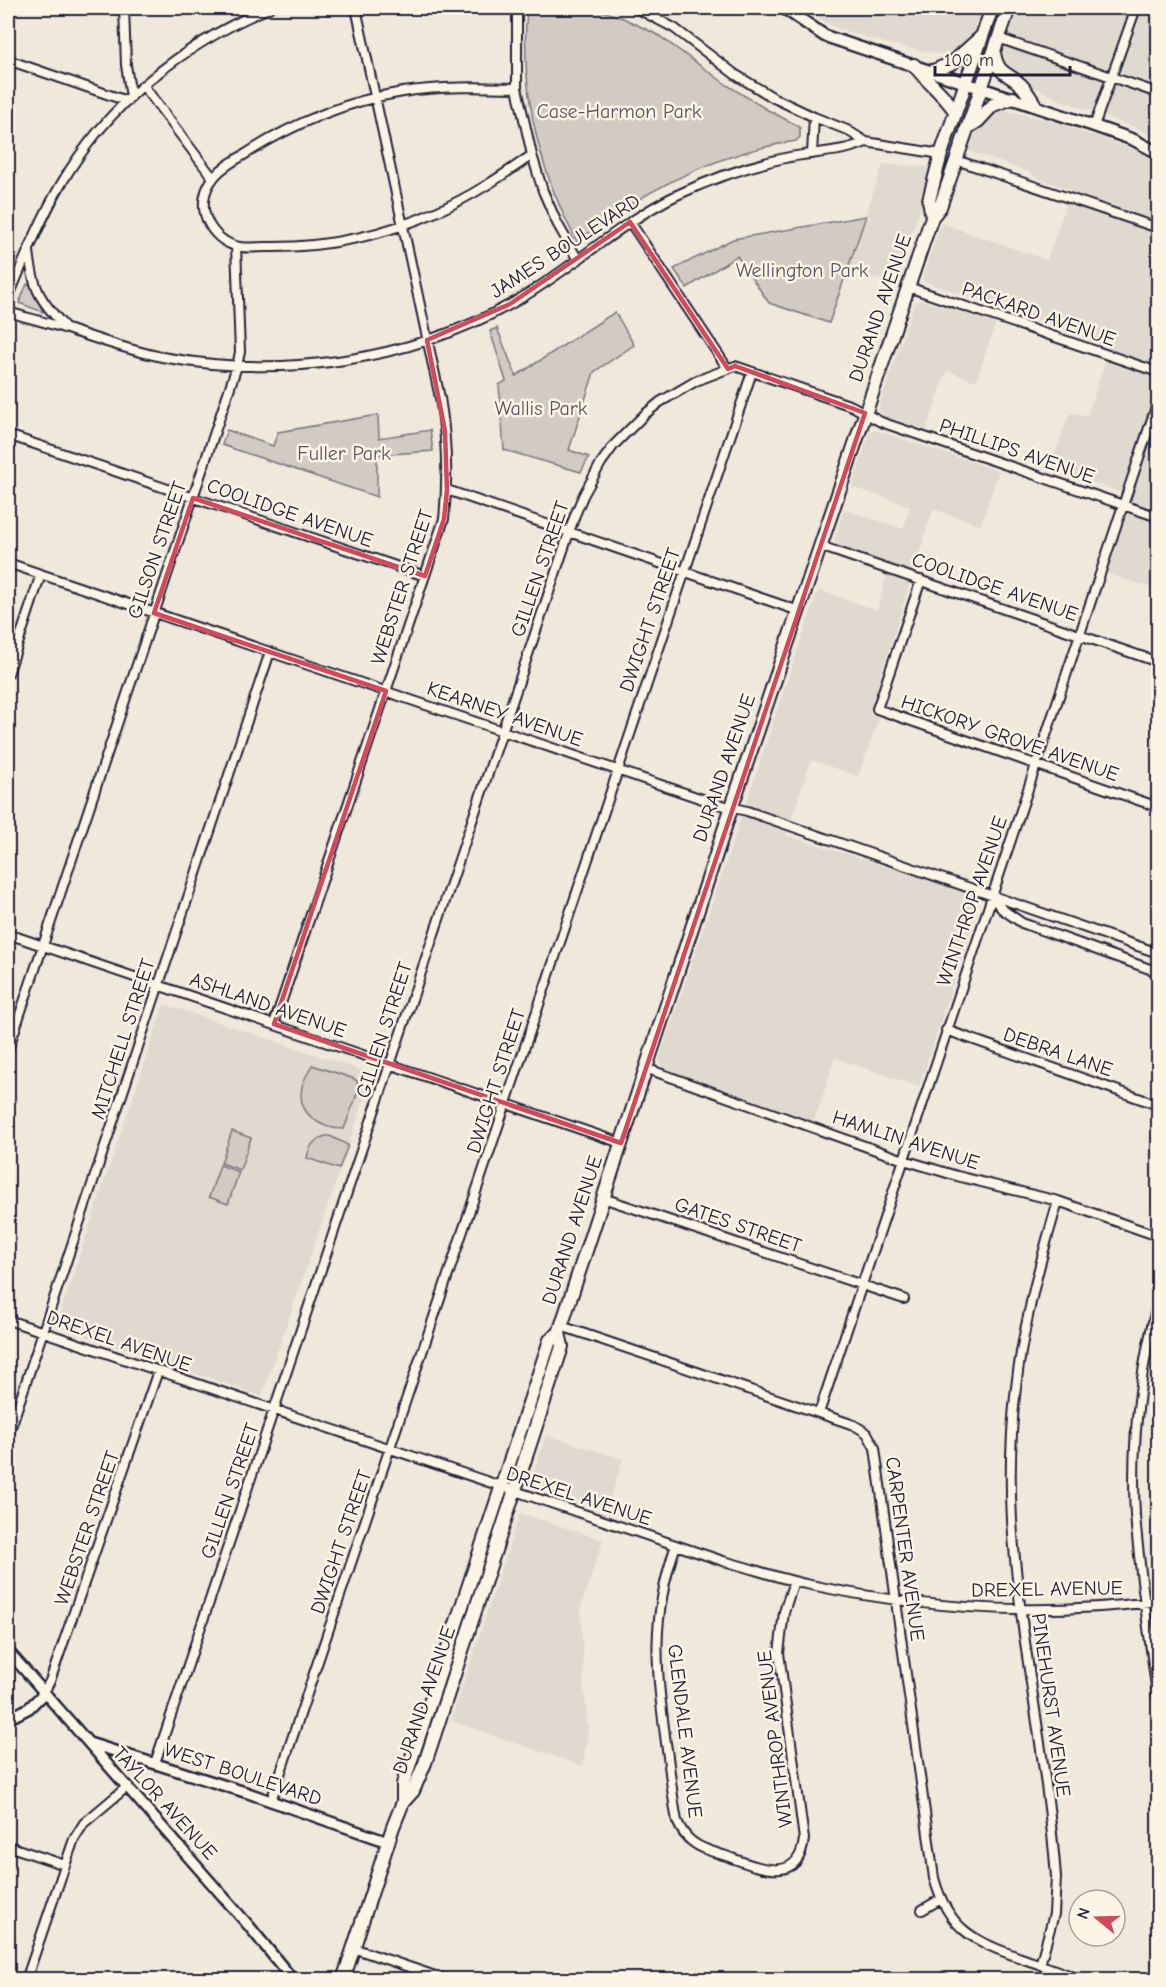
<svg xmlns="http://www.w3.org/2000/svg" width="1166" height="1987" font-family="'Comic Neue',sans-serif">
	<rect width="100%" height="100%" fill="#efe8db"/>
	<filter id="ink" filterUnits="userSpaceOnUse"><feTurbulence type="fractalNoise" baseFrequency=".0167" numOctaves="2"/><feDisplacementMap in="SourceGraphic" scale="12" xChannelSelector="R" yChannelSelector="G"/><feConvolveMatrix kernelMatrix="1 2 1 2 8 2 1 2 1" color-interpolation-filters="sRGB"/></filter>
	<g filter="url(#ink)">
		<path fill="#e0d9cf" d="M802,8H990L978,40L954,57L885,43L858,35L834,27Z
			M1015,8H1158V139L1137,128L1058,99L1009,74L1001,59V51Z
			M997,109L1046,119L1133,149L1158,161V590L1106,573L1132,496L1050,468L1070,412L1087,417L1111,345L923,281V276L941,223L1047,260L1071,190L1038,178L1029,172L971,152L968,149L979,123Z
			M883,164L934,168L894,285L847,269Z
			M920,300L996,322L976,381L947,371L926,430L884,416L878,410L914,304Z
			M875,430L999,471L981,525L933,509L869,714L879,719L858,776L811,760L786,835L949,886L964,893L974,901L976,904L977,911L919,1087L835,1058L814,1122L666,1071L660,1064V1057L818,590L877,610L890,564L842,549L837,546L834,542L844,509L903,529L910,506L852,487L870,432Z
			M164,1004L373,1074L262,1396L56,1326Z
			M546,1435L623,1459L607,1509L530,1483Z
			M520,1513L603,1540L581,1607L584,1685L588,1729L583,1766L451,1721Z"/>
		<path fill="#d1cbc3" stroke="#7a767f" stroke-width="1.5" d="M527,8H594L623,18L658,35L727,85L766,109L796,125L800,128V137L796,141C715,153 640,193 577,242C538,169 520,91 527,8Z
			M866,216L829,323L769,303L737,256L687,288L674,269L733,239Z
			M27,284L31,285L43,312L19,303Z
			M615,312L634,345L594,372L569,450L589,457L581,472L504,450L499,385L506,381L490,331L497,328L516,376Z
			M378,415L379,438L430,430L433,451L377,455V497L222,445L227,430L273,446L278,432Z
			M312,1065L355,1079L360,1086L344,1129C321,1129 296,1114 302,1087C303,1080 309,1072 312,1065Z
			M232,1131L251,1138L240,1170L221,1163Z
			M325,1136H330L348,1145L339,1169L307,1158C309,1146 313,1141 325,1136Z
			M220,1165L239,1172L228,1204L209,1197Z"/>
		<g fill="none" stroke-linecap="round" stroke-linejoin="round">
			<defs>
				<path id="minor" d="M124,8L126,65L131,97
					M517,8V88L532,155L543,191L557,223L578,260
					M636,8L674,28L736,75L774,98L814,117L847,130L866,142L941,154
					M998,38L1158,93
					M8,60L127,101
					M143,85L213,178
					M517,88C479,87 441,86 403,92C347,101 292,124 244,155C233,161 219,169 212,180C205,189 202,203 205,214C209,229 220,241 235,246C245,249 256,247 266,247C325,248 385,235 438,211C472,196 502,176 532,155
					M1094,126L1136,8
					M812,154L814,117
					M956,160L1158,228
					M630,222L728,369
					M29,251C33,289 39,299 65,327
					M908,287L1158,372
					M8,298C24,261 39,222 60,186C107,104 183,44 269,8
					M8,312C28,318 49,323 70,330C100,340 131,351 162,357C280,379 406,362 511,304C569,272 617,224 677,195C711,179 748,166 785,158C813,152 841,153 866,142
					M8,435L425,576
					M447,490L799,611
					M820,546L1158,662
					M8,563L717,804L747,811L1158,953
					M921,580L877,709L1158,807
					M8,674L41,574
					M992,897L1002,909L1022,923L1158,972
					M8,934L621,1143
					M274,1024L444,519C448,477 447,439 440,398L356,8
					M946,1030L1158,1105
					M8,1050L237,366L240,352L236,246
					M645,1068L904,1160L957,1176L1058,1201L1158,1236
					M603,1198L904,1299
					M1158,1301C1140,1370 1131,1443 1135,1515C1140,1577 1150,1639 1158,1702
					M8,1320L723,1561C751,1568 778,1578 806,1584C922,1609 1041,1617 1158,1601
					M561,1326L854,1425L867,1433L875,1448L934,1878C948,1929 973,1941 1021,1958C1041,1965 1062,1972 1082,1980
					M819,1413L1158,401
					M8,1436L270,652
					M676,1545C650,1620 656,1667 666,1743C670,1769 672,1795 677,1821C681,1830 685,1837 694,1843C703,1850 718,1853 729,1857C757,1867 799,1886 804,1839L779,1653L784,1612L794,1581
					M43,1694L50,1681L158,1371
					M155,1763L575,515L583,496L601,463L614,445L644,415L660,402L696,381L735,366L852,406L881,422L1158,517
					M271,1801L752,372
					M8,1846L65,1865
					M922,1910L941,1899
					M353,1948L447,1980
					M1040,1965L1054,1914L1056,1877C1047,1757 1019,1639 1012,1520C1008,1449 1014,1376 1030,1307C1037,1272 1048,1236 1058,1201
					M26,1980L74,1839L84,1823L128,1786"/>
				<path id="tertiary" d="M8,1651L249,1926L293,1980
					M8,1719L29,1708L43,1694
					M89,1743L248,1793L388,1842"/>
				<path id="secondary" d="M784,8L825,36L1094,126L1134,140L1158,153"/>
				<path id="primary" d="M994,53C998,76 1008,72 1021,85C1027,91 1031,99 1035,105
					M914,65C927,82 943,93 955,111
					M933,71L952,63L981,37
					M967,128L978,121L993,105L1013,98
					M932,217L929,200L941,154L992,8
					M403,1802V1784L550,1340L559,1333L727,821L932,217L940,207L1009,8
					M343,1980L393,1827L403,1802L413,1791L425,1763L561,1350L562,1346L559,1333"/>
			</defs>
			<use href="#minor" stroke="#22223b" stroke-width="12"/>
			<use href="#tertiary" stroke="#22223b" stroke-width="14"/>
			<use href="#secondary" stroke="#22223b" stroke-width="15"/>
			<use href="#primary" stroke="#22223b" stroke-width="16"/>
			<use href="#minor" stroke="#fcf5e5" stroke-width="8"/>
			<use href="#tertiary" stroke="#fcf5e5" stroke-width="9"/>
			<use href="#secondary" stroke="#fcf5e5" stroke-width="10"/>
			<use href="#primary" stroke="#fcf5e5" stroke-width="12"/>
		</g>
	</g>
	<path fill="none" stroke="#d1495b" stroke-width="4.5" stroke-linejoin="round" d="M630,222L728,369L735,366L865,413L621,1143L274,1024L386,691L154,613L193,498L425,576L444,519L447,490L445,431L427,340L510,304Z"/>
	<g text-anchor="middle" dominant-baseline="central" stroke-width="5" stroke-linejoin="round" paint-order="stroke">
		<g font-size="20" fill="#575564" stroke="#fcf5e5">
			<text x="619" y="111">Case-Harmon Park</text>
			<text x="802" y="270">Wellington Park</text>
			<text x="541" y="408">Wallis Park</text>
			<text x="344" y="453">Fuller Park</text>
		</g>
		<g font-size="20" fill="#22223b" stroke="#fcf5e5">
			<text transform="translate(565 246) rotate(-33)">JAMES BOULEVARD</text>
			<text transform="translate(880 308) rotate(-71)">DURAND AVENUE</text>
			<text transform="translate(1039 314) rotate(19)">PACKARD AVENUE</text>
			<text transform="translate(1017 451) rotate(19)">PHILLIPS AVENUE</text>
			<text transform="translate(290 513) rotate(19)">COOLIDGE AVENUE</text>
			<text transform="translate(157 550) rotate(-71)">GILSON STREET</text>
			<text transform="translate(540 569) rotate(-71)">GILLEN STREET</text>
			<text transform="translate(402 587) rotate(-72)">WEBSTER STREET</text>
			<text transform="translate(995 587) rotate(19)">COOLIDGE AVENUE</text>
			<text transform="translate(650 620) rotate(-71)">DWIGHT STREET</text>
			<text transform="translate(505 714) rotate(19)">KEARNEY AVENUE</text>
			<text transform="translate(1010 738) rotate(19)">HICKORY GROVE AVENUE</text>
			<text transform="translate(724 768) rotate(-71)">DURAND AVENUE</text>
			<text transform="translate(972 901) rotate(-71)">WINTHROP AVENUE</text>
			<text transform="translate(268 1005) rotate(19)">ASHLAND AVENUE</text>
			<text transform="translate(384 1030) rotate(-72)">GILLEN STREET</text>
			<text transform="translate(123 1039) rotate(-72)">MITCHELL STREET</text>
			<text transform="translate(1058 1052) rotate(19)">DEBRA LANE</text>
			<text transform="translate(496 1081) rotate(-72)">DWIGHT STREET</text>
			<text transform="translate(906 1140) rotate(18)">HAMLIN AVENUE</text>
			<text transform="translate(738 1225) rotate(19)">GATES STREET</text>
			<text transform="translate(572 1230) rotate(-72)">DURAND AVENUE</text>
			<text transform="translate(119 1341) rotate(19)">DREXEL AVENUE</text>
			<text transform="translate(230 1491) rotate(-71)">GILLEN STREET</text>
			<text transform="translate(579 1496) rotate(18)">DREXEL AVENUE</text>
			<text transform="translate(87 1528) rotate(-71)">WEBSTER STREET</text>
			<text transform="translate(341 1542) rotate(-71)">DWIGHT STREET</text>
			<text transform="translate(905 1549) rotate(82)">CARPENTER AVENUE</text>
			<text transform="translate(1047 1589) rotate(-1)">DREXEL AVENUE</text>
			<text transform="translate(424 1700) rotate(-71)">DURAND AVENUE</text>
			<text transform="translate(1051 1705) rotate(82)">PINEHURST AVENUE</text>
			<text transform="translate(685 1731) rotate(83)">GLENDALE AVENUE</text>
			<text transform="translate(775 1739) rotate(-97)">WINTHROP AVENUE</text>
			<text transform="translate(243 1774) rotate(18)">WEST BOULEVARD</text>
			<text transform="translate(165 1803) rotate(48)">TAYLOR AVENUE</text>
		</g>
	</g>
	<rect width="1166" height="1987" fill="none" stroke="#fcf5e5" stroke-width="30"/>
	<rect x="15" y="15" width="1136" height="1957" fill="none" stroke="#22223b" stroke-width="2" filter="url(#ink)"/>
	<g transform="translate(1097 1918) rotate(289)"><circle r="28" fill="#fcf5e5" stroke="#a5a1a1" stroke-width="1.5"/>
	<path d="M0-4.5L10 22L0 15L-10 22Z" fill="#d1495b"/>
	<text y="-9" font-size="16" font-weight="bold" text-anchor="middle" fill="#22223b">N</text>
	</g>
	<path d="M935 66v9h135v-9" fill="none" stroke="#22223b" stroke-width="3"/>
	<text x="944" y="66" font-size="18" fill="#22223b" stroke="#fcf5e5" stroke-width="4.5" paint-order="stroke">100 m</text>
</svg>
